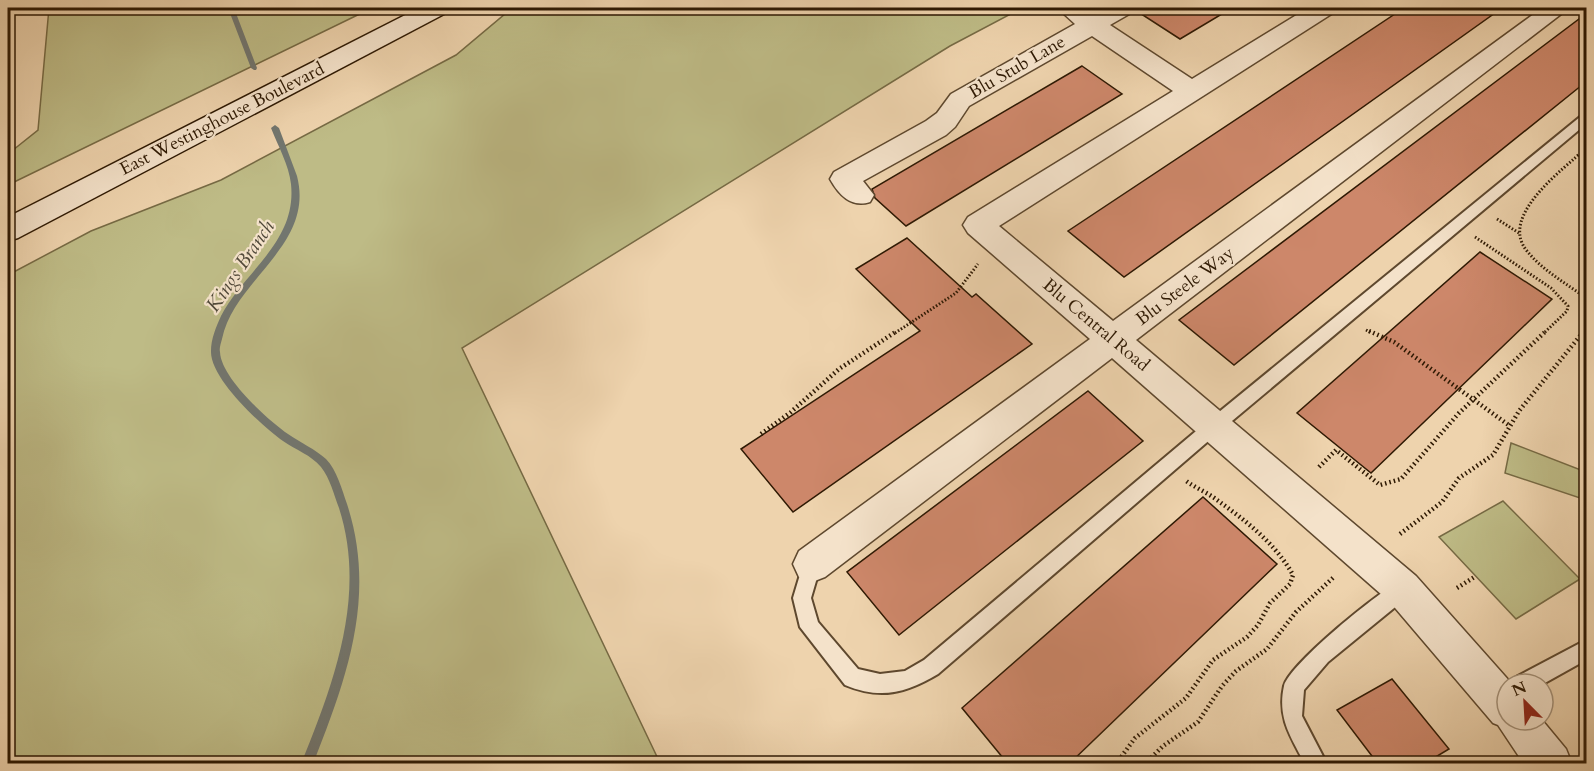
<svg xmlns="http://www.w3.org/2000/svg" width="1594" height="771" font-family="Cardo,serif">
	<rect width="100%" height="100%" fill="#eed3ad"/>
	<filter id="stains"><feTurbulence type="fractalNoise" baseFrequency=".00333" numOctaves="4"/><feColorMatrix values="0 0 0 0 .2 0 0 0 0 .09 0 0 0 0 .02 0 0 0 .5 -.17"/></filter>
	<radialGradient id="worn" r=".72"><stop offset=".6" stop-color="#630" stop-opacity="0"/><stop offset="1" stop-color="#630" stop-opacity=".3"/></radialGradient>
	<path fill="#bebb86" stroke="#766a44" stroke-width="1.5" d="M49,8H372L8,185V154L38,130Z
		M512,8H1022L950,46L462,348L660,763H8V275L91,231L221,180L456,55Z
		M1511,443L1586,472V500L1505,473Z
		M1503,501L1580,579L1516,619L1439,537Z"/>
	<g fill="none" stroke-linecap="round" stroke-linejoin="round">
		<path fill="#72766f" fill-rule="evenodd" d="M228,8H234L257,68L256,70H254L251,68Z
			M275,125L279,128L297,176C315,246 234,279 222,339C221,343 219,348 220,352C221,378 268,420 288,434C301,443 315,449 326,459C337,470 342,490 347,504C377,596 347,678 313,764H301C334,683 367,595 339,508C334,495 330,478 321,467C311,455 296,450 283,441C262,426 210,379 211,351C211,339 216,327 221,316C245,270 297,242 291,184C289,165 278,146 271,128Z"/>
	</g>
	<path fill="#cd876a" stroke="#2e1903" stroke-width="1.5" d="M1136,8H1232L1180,39L1135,10Z
		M1404,8H1502L1124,277L1068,231Z
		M1587,13V81L1234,365L1179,320Z
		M1082,66L1122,94L906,226L875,198L872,189Z
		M907,238L972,297L976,294L1032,344L793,512L741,449L920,331L856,269Z
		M1480,252L1552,299L1371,473L1297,413Z
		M1088,391L1143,441L899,635L847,572Z
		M1203,497L1277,564L1069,764H1008L962,708Z
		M1392,679L1449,749L1424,764H1378L1337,710Z"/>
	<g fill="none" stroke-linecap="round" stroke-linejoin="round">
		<defs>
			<path id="lane" d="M1586,112V124L1220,431L938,674C906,693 881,700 845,685L800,627L793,598L805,558L812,555L819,558L821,564L811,598L818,622L858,669L880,674L905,671L924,660L1208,421Z
				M1403,580L1410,583L1412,589L1410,595L1328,662L1304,690L1302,716L1327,764H1305C1291,737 1277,718 1284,686C1289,665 1382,588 1403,580Z
				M1586,640V660L1543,684H1513L1516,677Z"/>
			<path id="street" d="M1072,8L1085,9L1093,14L1105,8H1134L1131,13L1110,25L1192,79L1308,8H1336L1333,13L999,226L1113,321L1542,8H1569L1136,340L1416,576L1512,684H1507V720H1542L1566,749L1572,764H1524L1498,725L1493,723L1390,602L1112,358L825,577L812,582L799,577L793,564L799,551L1090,339L968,233L963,225L968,217L1173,91L1092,36L969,106L955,127L946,135L863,181L874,195L870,202C851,208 839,195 830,179L834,172L926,121L937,113L951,94L1075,24L1064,14Z"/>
			<path id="secondary" d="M419,8H449L446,13L18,238L8,241V217Z"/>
		</defs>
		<use href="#lane" stroke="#5e482e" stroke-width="4"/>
		<use href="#street" stroke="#5e482e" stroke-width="3"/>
		<use href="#secondary" stroke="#2e1903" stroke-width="3"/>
		<path stroke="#2e1903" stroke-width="3" stroke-dasharray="1.5 2" stroke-linecap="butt" d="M1586,148C1563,170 1498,216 1527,251C1542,270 1567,284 1586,298
			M1497,219L1519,233
			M1475,237L1551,288L1568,306L1567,311L1544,333
			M1366,330L1372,333
			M895,333L956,293L978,264
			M1583,333L1586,329"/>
		<path stroke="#2e1903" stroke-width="4.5" stroke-dasharray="1.5 3" stroke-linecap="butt" d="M1369,331L1394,342L1510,426
			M761,434L791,412L839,369L897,331
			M1319,467L1336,450L1380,485L1401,479L1459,413L1546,331
			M1400,534L1442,502L1459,478L1493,455L1519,411L1584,331
			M1457,588L1476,576
			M1116,764L1135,738L1186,698L1213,660L1247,637L1258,625L1270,603L1290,584L1293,575C1276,544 1245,520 1217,500C1207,492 1195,488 1185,480
			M1145,764L1163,746L1198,722L1222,686L1236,671L1267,649L1296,612L1335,576"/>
		<use href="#lane" fill="#f4e2ca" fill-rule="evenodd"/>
		<use href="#street" fill="#f4e2ca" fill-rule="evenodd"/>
		<use href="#secondary" fill="#f4e2ca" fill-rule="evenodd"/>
	</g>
	<g text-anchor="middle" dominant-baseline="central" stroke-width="4.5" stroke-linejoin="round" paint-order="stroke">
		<g font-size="18" fill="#2e1903" stroke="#f4e2ca">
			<text transform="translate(1017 67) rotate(-30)">Blu Stub Lane</text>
			<text transform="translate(222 119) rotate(-27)">East Westinghouse Boulevard</text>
			<text transform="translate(1185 286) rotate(-37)">Blu Steele Way</text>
			<text transform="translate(1096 325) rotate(40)">Blu Central Road</text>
		</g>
		<g font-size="20" font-style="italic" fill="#504839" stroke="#f4e2ca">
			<text transform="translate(240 266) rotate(-56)">Kings Branch</text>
		</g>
	</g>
	<rect width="1594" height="771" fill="none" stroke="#eed3ad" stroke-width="30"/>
	<rect x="9" y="9" width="1576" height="753" fill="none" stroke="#2e1903" stroke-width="3"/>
	<rect x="15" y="15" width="1564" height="741" fill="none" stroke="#2e1903" stroke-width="1.5"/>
	<g transform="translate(1525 702) rotate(336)"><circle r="28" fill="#f4e2ca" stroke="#a5927a" stroke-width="1.5"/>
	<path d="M0-4.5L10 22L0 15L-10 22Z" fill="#8f2418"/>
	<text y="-9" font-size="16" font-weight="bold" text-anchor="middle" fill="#2e1903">N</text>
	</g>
	<rect width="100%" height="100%" filter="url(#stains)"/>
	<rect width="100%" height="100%" fill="url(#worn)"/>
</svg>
